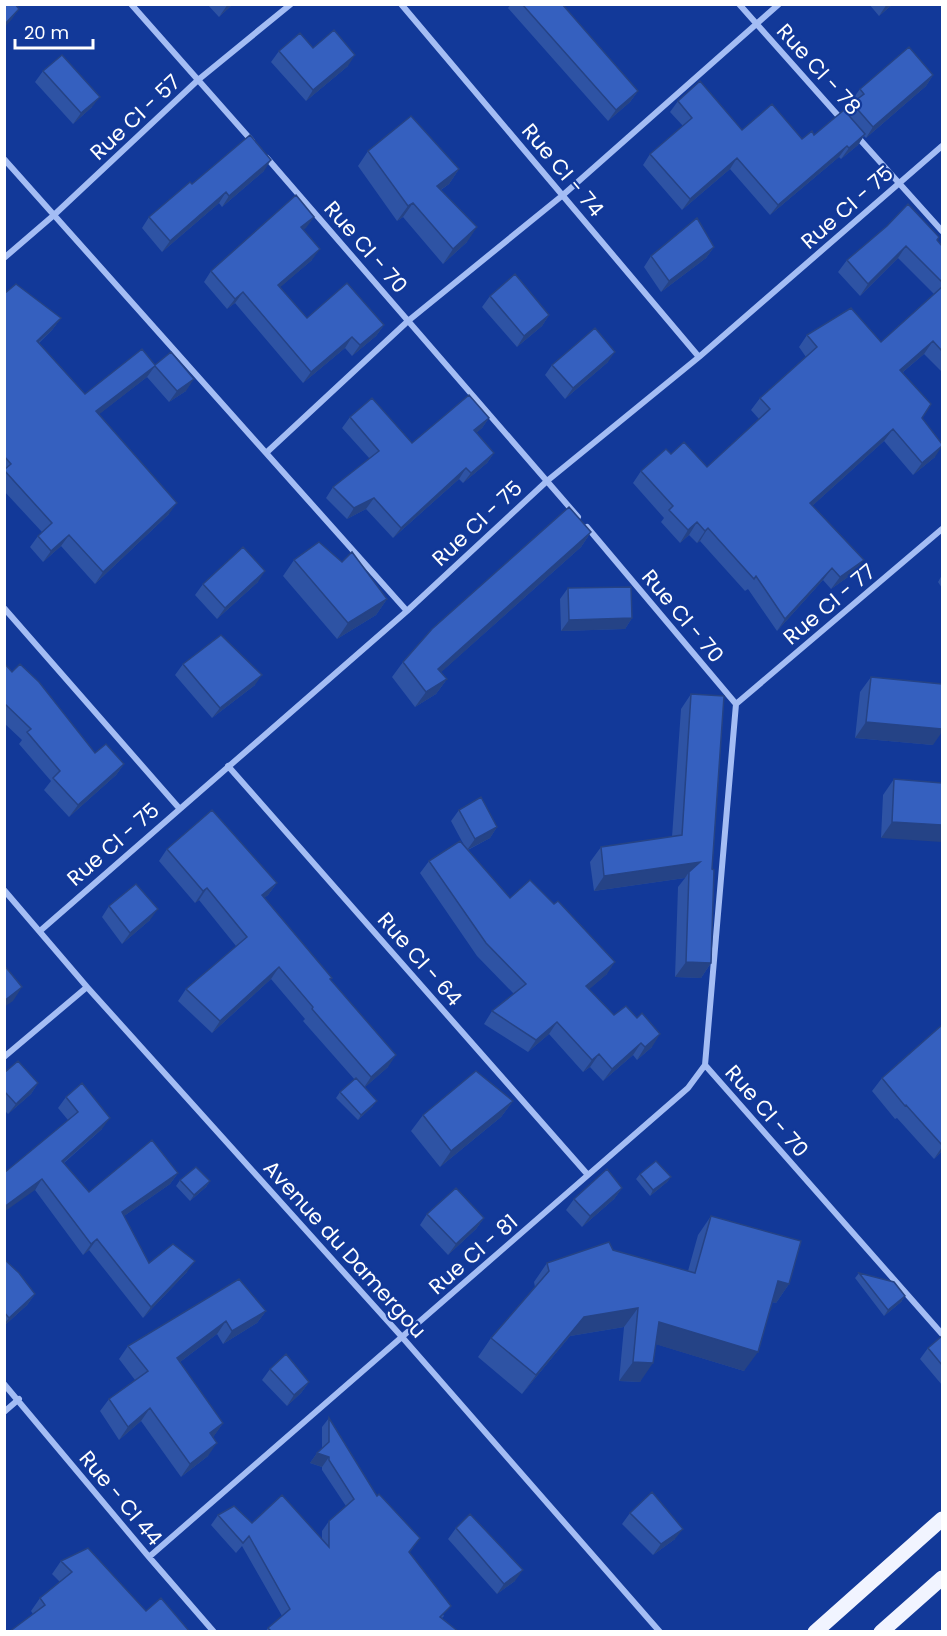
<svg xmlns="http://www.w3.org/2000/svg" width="947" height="1636" font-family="Poppins,sans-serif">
	<rect width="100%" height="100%" fill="#123999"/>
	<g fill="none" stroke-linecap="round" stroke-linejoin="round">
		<path stroke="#a4bdf4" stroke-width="6" d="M131,4L252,141
			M401,4L699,357
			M739,4L842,120
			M855,134L942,231
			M267,158L578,517
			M4,159L407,611
			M4,258L54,215L198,80L291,4
			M266,453L408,321L563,195L779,4
			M587,527L736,704L705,1065L942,1334
			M4,608L179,808
			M736,704L942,529
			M228,766L588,1175
			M4,890L87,987L402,1337L660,1632
			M40,931L407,611L547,481L699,357L942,146
			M4,1057L87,987
			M4,1384L149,1557L214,1632
			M4,1412L19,1399
			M149,1557L688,1088L705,1065"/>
		<path stroke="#f1f4ff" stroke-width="15" d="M815,1632L942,1519
			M881,1632L942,1578"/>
	</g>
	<path fill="#2e53a4" d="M207,4H233L219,17Z
		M511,4H562L638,91L630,102L608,121L508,8Z
		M869,4H893L879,16Z
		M313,48L348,66L306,101L271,62L279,51Z
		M43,71L92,107L73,124L35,82Z
		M933,75L926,86L866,138L864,136L858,145L841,159L839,157L770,215L730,169L682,210L643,165L650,154L683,126L670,112L678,101L742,130L802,139L814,135L846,112L854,102L852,100L860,89Z
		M368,151L459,169L449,184L441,190L467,242L443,264L403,217L397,221L358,166Z
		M264,171L222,207L219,203L162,252L142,228L149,217L192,184Z
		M314,217L303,230L312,260L280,287L307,318L384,325L376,336L352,356L345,348L303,383L235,303L227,309L204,282L211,271Z
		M887,226L937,240L942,246V372L924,354L903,372L922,418L935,457L913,475L884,441L812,506L855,572L831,589L823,580L777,631L748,589L745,591L700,541L697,543L689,535L680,543L661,522L664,518L633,483L641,471L671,454L707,467L759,419L751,410L760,398L806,357L799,347L807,335L881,342L934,294L898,258L860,296L838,272L847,260Z
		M714,247L706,258L661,292L644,267L651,256Z
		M4,294L61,318L52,330L39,343L85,394L155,365L186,391L169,402L147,377L99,414L169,514L95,584L61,546L43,562L30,547L38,536L42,532L4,491Z
		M490,296L549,315L542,326L517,347L482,307Z
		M608,362L565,399L545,375L552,365Z
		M350,417L412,443L489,418L482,428L476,433L494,453L487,463L463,483L459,479L393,538L366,509L347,519L326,498L333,487L370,459L342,428Z
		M591,532L581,547L441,672L447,679L436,694L415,707L392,677L403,662Z
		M294,560L387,599L376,615L337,639L283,576Z
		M942,575V588L938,582Z
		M258,582L217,619L195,595L203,584Z
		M568,588L632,618L625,629L561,631L560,599Z
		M4,663L12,672L95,753L124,764L116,775L69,817L44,790L51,781L19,744L22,740L4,723Z
		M183,664L255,685L212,718L175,675Z
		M871,677L933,745L855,738L860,692Z
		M691,694L712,869L711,963L701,978L675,977L678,887L685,878L594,891L590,862L601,847L672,837L681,709Z
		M894,779L942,783L881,838L883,795Z
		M459,810L497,827L490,838L468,850L510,898L607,974L589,989L614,1015L652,1047L637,1060L633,1055L603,1081L590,1067L583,1072L549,1034L528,1052L484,1024L492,1011L514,994L477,956L420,873L429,861L465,847L451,821Z
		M167,849L277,883L268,895L264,898L330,980L388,1067L365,1087L373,1106L358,1120L336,1098L340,1092L355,1080L303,1021L305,1019L271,979L212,1033L178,1001L186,989L236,946L199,900L195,903L159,861Z
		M109,906L150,920L122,944L102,917Z
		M942,1025V1151L934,1159L897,1118L895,1119L872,1091L882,1078Z
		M4,1073L38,1083L31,1094L8,1114L4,1110Z
		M66,1097L102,1129L64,1163L89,1192L178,1173L170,1184L124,1216L149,1263L187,1272L143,1318L89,1250L83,1255L35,1190L68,1120L58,1108Z
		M513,1101L501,1117L440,1167L411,1131L423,1115Z
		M640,1174L671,1177L667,1182L650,1196L636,1179Z
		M180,1180L210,1181L206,1187L190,1201L176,1186Z
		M622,1188L614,1199L582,1227L566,1210L574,1199Z
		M427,1214L484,1218L476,1229L448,1255L420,1225Z
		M711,1216L789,1284L776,1303L772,1302L744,1371L656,1344L640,1382L619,1381L624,1327L570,1336L522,1394L478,1357L491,1338L535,1287L534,1282L547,1263L613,1250L688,1271L698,1235Z
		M4,1259L35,1294L27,1305L4,1326Z
		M859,1273L905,1296L901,1302L884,1316L855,1278Z
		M266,1311L257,1323L223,1344L217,1334L180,1362L223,1423L213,1437L208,1456L181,1477L141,1421L119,1440L100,1411L109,1399L135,1380L119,1359L128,1346Z
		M942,1336V1385L920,1359L928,1348Z
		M270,1369L309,1382L301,1393L287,1406L262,1380Z
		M329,1418L377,1496L413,1548L409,1553L444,1616L442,1618L459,1632H265L268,1628L282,1616L242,1546L236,1553L211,1525L218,1515L322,1539V1531L329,1521L346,1506L322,1470V1467L310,1463L317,1453L322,1448V1427Z
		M630,1513L675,1539L653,1555L622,1524Z
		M456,1528L515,1581L497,1594L448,1539Z
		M61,1561L146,1611L33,1614L31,1611L40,1598L60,1582L52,1574Z"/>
	<path fill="#254386" d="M228,4H233L219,17Z
		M887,4H893L879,16Z
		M19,9L12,19L4,28V25Z
		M355,55L348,66L306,101L313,90Z
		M933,75L926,86L866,138L873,127Z
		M638,91L630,102L608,121L616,110Z
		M100,97L92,107L73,124L81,113Z
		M865,134L858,145L841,159L849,148Z
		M847,146L839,157L770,215L778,205Z
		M737,158L730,169L682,210L690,199Z
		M271,160L264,171L222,207L229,196Z
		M459,169L449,184L426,200L437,186Z
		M226,192L219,203L162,252L170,241Z
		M413,203L403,217L397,221L408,206Z
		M314,217L306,228L294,238L301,227Z
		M477,227L467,242L443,264L453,249Z
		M906,246L898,258L860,296L868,284Z
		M714,247L706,258L661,292L669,281Z
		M320,249L312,260L270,296L278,285Z
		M243,292L235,303L227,309L235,299Z
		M549,315L542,326L517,347L524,336Z
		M61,318L52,330L28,352L37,341Z
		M384,325L376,336L352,356L360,345Z
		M352,337L345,348L303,383L311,372Z
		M933,341L924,354L891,382L900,370Z
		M615,352L608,362L565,399L573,388Z
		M155,366L147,377L88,423L96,411Z
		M194,379L186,391L169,402L177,391Z
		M489,418L482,428L467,441L474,430Z
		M893,429L884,441L801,516L810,503Z
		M942,446L935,457L913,475L922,463Z
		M494,453L487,463L463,483L471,473Z
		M466,468L459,479L393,538L401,528Z
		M374,498L366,509L347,519L354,508Z
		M177,503L169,514L95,584L103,572Z
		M697,522L689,535L680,543L688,530Z
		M708,528L700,541L697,543L705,531Z
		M591,532L581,547L428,684L438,669Z
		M69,535L61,546L43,562L51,551Z
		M864,560L855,572L831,589L840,577Z
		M832,568L823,580L777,631L785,619Z
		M265,571L258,582L217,619L225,608Z
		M387,599L376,615L337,639L348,623Z
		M632,618L625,629L561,631L569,620Z
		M262,675L255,685L212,718L220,708Z
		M447,679L436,694L415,707L426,692Z
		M866,722L942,729V732L933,745L855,738Z
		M124,764L116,775L69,817L78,805Z
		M892,822L942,825V842L881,838Z
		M497,827L490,838L467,850L475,839Z
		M700,862L689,872L685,878L594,891L604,876Z
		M277,883L268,895L253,907L262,895Z
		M207,888L199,900L195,903L203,891Z
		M158,909L150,920L122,944L130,933Z
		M615,962L607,974L578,999L586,986Z
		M686,962L711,963L701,978L675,977Z
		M279,967L271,979L212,1033L220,1021Z
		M22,987L13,1001L4,1007V1001Z
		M557,1022L549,1034L528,1052L536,1040Z
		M660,1034L652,1047L637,1060L645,1047Z
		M641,1043L633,1055L603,1081L612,1069Z
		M599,1054L590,1067L583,1072L592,1060Z
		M396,1055L388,1067L363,1089L371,1077Z
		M38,1083L31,1094L8,1114L16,1104Z
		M377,1101L373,1106L358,1120L361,1115Z
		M513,1101L501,1117L440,1167L451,1151Z
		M110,1118L102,1129L54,1171L62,1161Z
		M942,1147V1151L934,1159Z
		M178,1173L170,1184L114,1223L122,1212Z
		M671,1177L667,1182L650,1196L653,1190Z
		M42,1179L35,1190L4,1212V1207Z
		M210,1181L206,1187L190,1201L194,1195Z
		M622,1188L614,1199L582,1227L590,1216Z
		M484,1218L476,1229L448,1255L456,1244Z
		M97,1239L89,1250L83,1255L91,1244Z
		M195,1261L187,1272L143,1318L151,1307Z
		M778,1281L789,1284L776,1303L765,1300Z
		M35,1294L27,1305L4,1326V1324L9,1318Z
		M905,1296L901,1302L884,1316L888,1310Z
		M638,1308L624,1327L570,1336L522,1394L536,1375L584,1317Z
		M266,1311L257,1323L223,1344L232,1331Z
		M226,1321L217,1334L168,1371L177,1358Z
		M659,1322L758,1352L744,1371L645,1341Z
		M633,1362L653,1363L640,1382L619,1381Z
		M309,1382L301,1393L287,1406L294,1395Z
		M150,1408L141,1421L119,1440L128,1427Z
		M223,1423L214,1436L201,1446L210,1433Z
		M217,1443L208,1456L181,1477L190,1464Z
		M317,1453L329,1457L322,1467L310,1463Z
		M683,1529L675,1539L653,1555L661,1544Z
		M523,1570L515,1581L497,1594L504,1584Z"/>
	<path fill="#3560bf" stroke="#254386" stroke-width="1.5" d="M4,4H15L19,9L4,25Z
		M522,4H562L638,91L616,110Z
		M334,30L355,55L313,90L279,51L300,33L313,48Z
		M909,47L933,75L873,127L852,103L864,94L860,89Z
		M62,55L100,97L81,113L43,71Z
		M700,81L742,130L772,104L802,139L812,131L814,135L844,110L865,134L849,148L847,146L778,205L737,158L690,199L650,154L692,118L678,101Z
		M411,116L459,169L437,186L477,227L453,249L413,203L408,206L368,151Z
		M250,135L271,160L229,196L226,192L170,241L149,217L190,182L192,184Z
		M296,195L314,217L301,227L320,249L278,285L307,318L347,283L384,325L360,345L352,337L311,372L243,292L235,299L211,271Z
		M908,204L939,237L937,240L942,246V282L906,246L868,284L847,260L887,226Z
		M697,218L714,247L669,281L651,256Z
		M515,274L549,315L524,336L490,296Z
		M16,284L61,318L37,341L85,394L142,349L155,365L171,352L194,379L177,391L155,366L96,411L177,503L103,572L69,535L51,551L38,536L52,523L4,470L11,464L4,456V294Z
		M942,287V351L933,341L900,370L931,404L922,418L942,444V446L922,463L893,429L810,503L864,560L840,577L832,568L785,619L756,576L754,579L708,528L705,531L697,522L688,530L669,510L673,506L641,471L666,449L671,454L684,442L707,467L770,409L760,398L817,347L807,335L851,308L881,342Z
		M595,328L615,352L573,388L552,365Z
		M469,395L489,418L474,430L494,453L471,473L466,468L401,528L374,498L354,508L333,487L379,451L350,417L372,398L412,443Z
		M569,507L591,532L438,669L447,679L426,692L403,662L432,629Z
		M319,542L342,562L352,552L387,599L348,623L294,560Z
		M243,547L265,571L225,608L203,584Z
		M631,587L632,618L569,620L568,588Z
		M221,635L262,675L220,708L183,664Z
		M4,663L12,672L20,664L39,682L95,753L106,744L124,764L78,805L53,778L60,771L27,732L31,729L4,703Z
		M871,677L942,684V729L866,722Z
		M691,694L724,696L712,869L714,870L711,963L686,962L689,872L700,862L604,876L601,847L682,835Z
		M894,779L942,783V825L892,822Z
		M481,797L497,827L475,839L459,810Z
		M212,810L277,883L262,895L332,978L330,979L396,1055L371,1077L312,1009L313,1007L279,967L220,1021L186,989L247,937L207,888L203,891L167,849Z
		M460,841L510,898L530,880L554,904L558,901L615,962L586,986L614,1015L626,1006L637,1018L642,1013L660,1034L645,1047L641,1043L612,1069L599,1054L592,1060L557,1022L536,1040L492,1011L526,984L486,943L429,861Z
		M136,884L158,909L130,933L109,906Z
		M4,965L22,987L4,1001Z
		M942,1025V1145L906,1105L905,1106L882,1078Z
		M18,1061L38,1083L16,1104L4,1091V1073Z
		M476,1071L513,1101L451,1151L423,1115Z
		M356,1078L377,1101L361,1115L340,1092Z
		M82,1083L110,1118L62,1161L89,1192L152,1140L178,1173L122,1212L149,1263L173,1244L195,1261L151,1307L97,1239L91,1244L42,1179L4,1207V1173L78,1112L66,1097Z
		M656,1161L671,1177L653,1190L640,1174Z
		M196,1167L210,1181L194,1195L180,1180Z
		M607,1169L622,1188L590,1216L574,1199Z
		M456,1188L484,1218L456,1244L427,1214Z
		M711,1216L801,1241L789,1284L778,1281L758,1352L659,1322L653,1363L633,1362L638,1308L584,1317L536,1375L491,1338L549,1271L547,1263L609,1242L613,1250L695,1273Z
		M4,1259L19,1273L35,1294L9,1318L4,1312Z
		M859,1273L894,1282L905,1296L888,1310Z
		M239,1279L266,1311L232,1331L226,1321L177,1358L223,1423L210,1433L217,1443L190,1464L150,1408L128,1427L109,1399L148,1371L128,1346Z
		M942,1336V1365L928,1348Z
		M286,1354L309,1382L294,1395L270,1369Z
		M329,1418L377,1496L379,1494L420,1538L409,1552L451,1606L440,1617L459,1632H272L268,1628L290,1609L249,1536L243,1543L218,1515L234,1506L252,1523L282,1495L329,1547V1521L354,1499L329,1460V1457L317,1453L329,1442Z
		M652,1492L683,1529L661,1544L630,1513Z
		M470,1514L523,1570L504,1584L456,1528Z
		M88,1548L146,1611L161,1598L190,1632H9L45,1605L40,1598L72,1572L61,1561Z"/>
	<g text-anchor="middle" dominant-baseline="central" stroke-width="4.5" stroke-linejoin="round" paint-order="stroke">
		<g font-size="21" fill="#fff" stroke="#123999">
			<text transform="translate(819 69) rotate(48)">Rue CI - 78</text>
			<text transform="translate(135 117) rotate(-43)">Rue CI - 57</text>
			<text transform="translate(563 170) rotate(50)">Rue CI - 74</text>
			<text transform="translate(847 207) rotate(-41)">Rue CI - 75</text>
			<text transform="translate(366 247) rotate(49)">Rue CI - 70</text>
			<text transform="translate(477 523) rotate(-43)">Rue CI - 75</text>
			<text transform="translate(829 604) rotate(-40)">Rue CI - 77</text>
			<text transform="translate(683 616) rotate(50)">Rue CI - 70</text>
			<text transform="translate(113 844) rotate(-41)">Rue CI - 75</text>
			<text transform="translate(420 959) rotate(49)">Rue CI - 64</text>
			<text transform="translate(767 1111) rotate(49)">Rue CI - 70</text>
			<text transform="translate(345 1249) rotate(48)">Avenue du Damergou</text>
			<text transform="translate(473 1254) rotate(-41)">Rue CI - 81</text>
			<text transform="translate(121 1498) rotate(50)">Rue - CI 44</text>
		</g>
	</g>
	<rect width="947" height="1636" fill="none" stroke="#ffffff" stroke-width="12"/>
	<path d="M15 39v9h78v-9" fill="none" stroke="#ffffff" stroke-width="3"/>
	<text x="24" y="39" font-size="18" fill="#ffffff" stroke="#123999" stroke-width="4.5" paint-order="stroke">20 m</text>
</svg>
